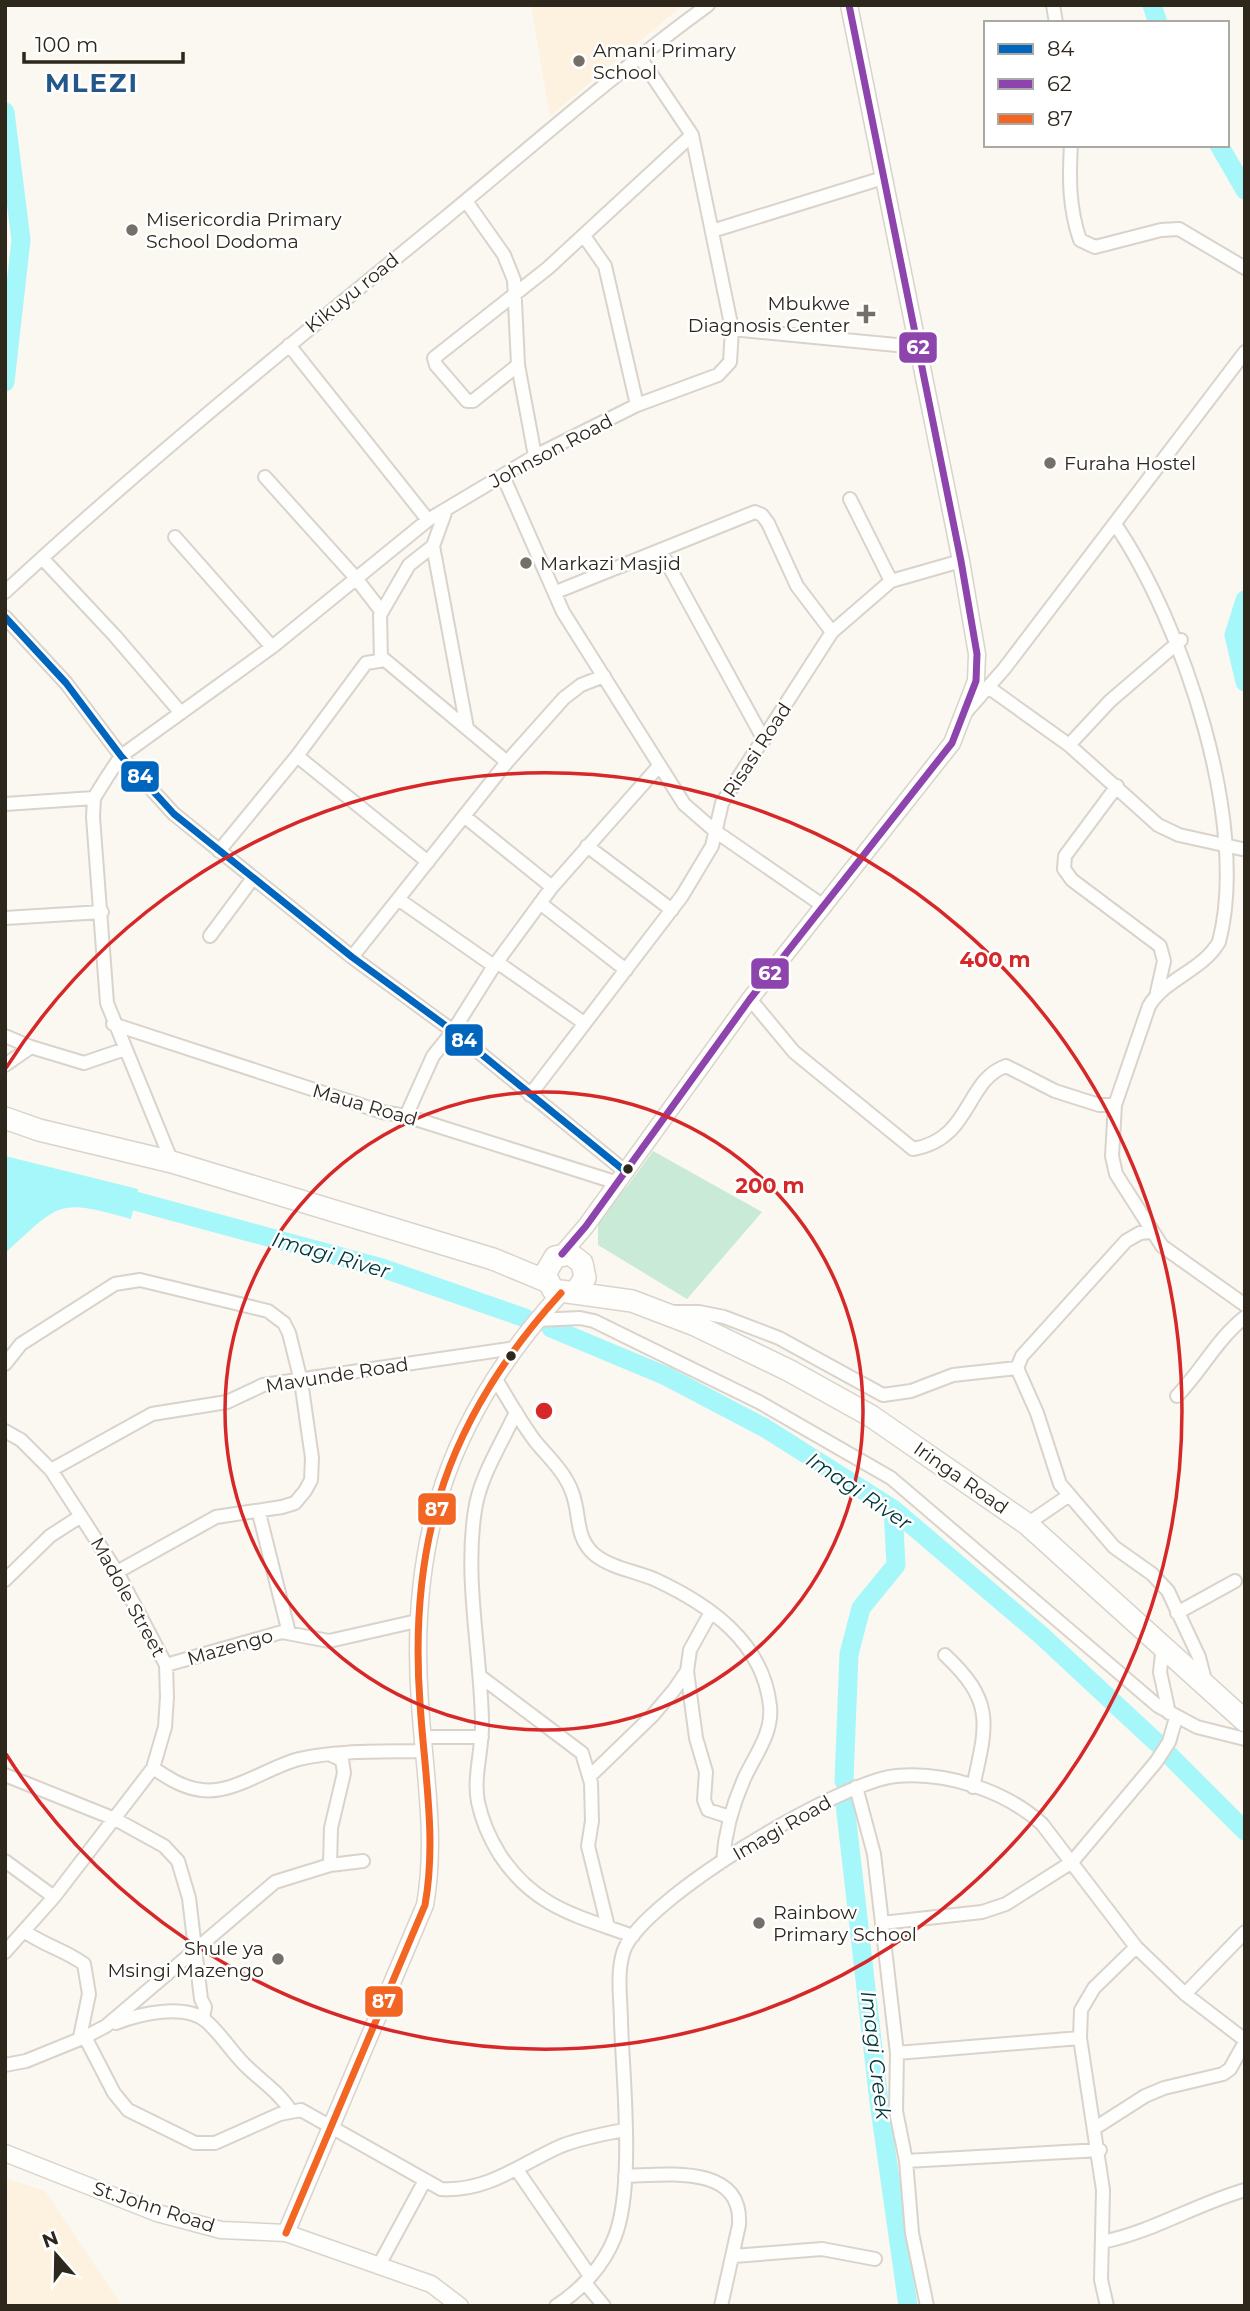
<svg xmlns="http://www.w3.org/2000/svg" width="1250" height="2311" font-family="Montserrat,sans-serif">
	<rect width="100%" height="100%" fill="#fbf7f1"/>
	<path fill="#fdf2df" d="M531,5H683L550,116Z
		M5,2178L45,2191L122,2306H5Z"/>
	<path fill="#c9ead6" d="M653,1151L762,1212L687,1299L598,1245V1222L617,1193L626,1188Z"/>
	<path fill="#a6f7fa" d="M5,1156L138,1189L131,1219C56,1198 61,1203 5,1253Z"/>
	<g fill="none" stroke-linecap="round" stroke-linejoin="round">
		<path stroke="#a6f7fa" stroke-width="19" d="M1152,5L1158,23
			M5,112L21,240L5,382
			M1219,145L1245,190
			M1245,600L1234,635L1245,682
			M135,1201L382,1268L525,1318
			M551,1328L666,1376L765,1428L893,1509L1041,1635L1157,1743
			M1169,1755L1245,1831
			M844,1781L849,1654L861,1608L896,1565L893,1509
			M845,1804L879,2102L908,2306"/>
		<defs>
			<path id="minor" d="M1053,5L1056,23
				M1071,145C1069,179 1069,208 1080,240L1095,247L1161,230L1179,229L1245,268
				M466,201L504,255L514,280L518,365L535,456
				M712,231L883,178
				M584,236L605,266L637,405
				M732,329L917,347
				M289,345L428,520
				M518,365L473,401H467L436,365L434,358L548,268L692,135
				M503,476L563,612L684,804L715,831L825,907
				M265,477L355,577L382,612
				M850,499L891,581
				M1115,524C1183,624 1250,824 1219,942C1202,971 1166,978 1149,1006L1115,1105L1112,1156L1116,1174L1162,1246L1245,1305
				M175,537L272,647
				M433,546L467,728
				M660,550L764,740
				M42,558L115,636L181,713
				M5,592C146,461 296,340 445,218C532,146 616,72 708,5
				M556,592L755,512L762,515L768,523L797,586L832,632
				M5,617L66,683L121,756L174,814L352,957L453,1031L626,1172
				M381,660L380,615L409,565L433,546L446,510
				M988,687L1069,745L1158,825L1179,835L1242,849
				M966,712L1004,669L1245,352
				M1069,745L1110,701L1181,640
				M297,756L428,862
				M1117,786L1065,856L1064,869L1072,880L1160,946L1164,961L1157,992
				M5,804L94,798
				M464,816L552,887
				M587,846L672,910
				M219,851L297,756L366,663L385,660L507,762
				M398,899L494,966
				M540,903L626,970
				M5,918L102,912
				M210,936L253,878
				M352,957L507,762L564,698L581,685L604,676
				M497,962L584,1023
				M750,999L794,1052L913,1149C972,1139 965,1080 1006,1066L1055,1091L1099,1105H1115
				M113,1024L382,1112L406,1116L618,1183
				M5,1036L31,1047L84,1063L125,1049
				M5,1065L31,1047
				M530,1095L682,896L712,846L722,803L832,632L891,581L961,561
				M406,1116L433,1056L453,1031L494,966L552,887L659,766
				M172,1162L107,1003L93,817L94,798L107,777L121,756L272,647L428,520L535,456L637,405L718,375L730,362L732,329L692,135L639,56
				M1151,1232L1140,1233L1126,1241L1022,1356L1017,1368L1037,1413L1060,1484L1114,1547L1152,1574L1168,1591L1199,1657L1206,1684
				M673,1312H699L724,1317L779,1338L883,1395L911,1391L953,1375L1017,1368
				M537,1320L580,1318L594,1321L759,1402L891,1478L1158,1706L1197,1727L1245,1739
				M5,1364L21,1344L115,1284L140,1280L268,1311L284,1323L289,1333L301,1381L312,1458L311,1480L305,1491L295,1503L282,1507L216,1517L117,1572
				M495,1378C508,1399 520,1421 535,1441C548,1457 565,1472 572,1492C581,1515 574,1537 595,1555C612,1568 634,1571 654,1579C708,1604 763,1641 770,1706C773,1733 755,1755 744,1779C732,1806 725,1832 723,1861
				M1177,1396C1202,1370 1217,1339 1245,1317
				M516,1412C502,1443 480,1476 475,1510C464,1579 481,1653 482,1722C483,1748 473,1776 478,1802C482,1821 490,1839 500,1855C535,1908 578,1916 633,1936
				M5,1431L21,1440L51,1470L117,1572L166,1665L167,1697L165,1727L153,1768L54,1897L5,1952
				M51,1470L152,1414L227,1402L263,1385L515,1348
				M259,1513L289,1633
				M1027,1524L1068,1496
				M5,1580L50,1536L81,1516
				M1177,1613L1235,1581
				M1163,1645L1160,1672L1169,1713
				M945,1655C995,1702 987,1724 973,1787
				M166,1665L282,1632L329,1641L417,1621
				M687,1671L696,1738L706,1772L704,1800L708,1810L730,1817
				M481,1677L582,1753L591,1783L592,1821L588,1846L608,1927
				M422,1737H482
				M153,1768C168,1778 183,1788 202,1790C234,1794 268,1767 299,1759C339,1750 382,1752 423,1751
				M5,1775L115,1819L164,1846L178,1861L189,1898L201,1999L205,2007L203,2018
				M590,1776L652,1716L674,1690L687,1671L690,1650L711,1612
				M856,1787L874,1854L897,2053L896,2111L906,2161L912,2233L927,2306
				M5,1861L54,1897
				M330,1865L331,1828L344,1773L342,1760L331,1755
				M882,1923L982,1912L1006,1904L1072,1862L1156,1762L1169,1742L1176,1718
				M24,1931C45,1946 63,1949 84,1964L89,1994L80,2037
				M1185,1994L1245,1932
				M116,2023C139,2014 184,2003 206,2021C221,2034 231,2051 245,2065C261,2081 279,2092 291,2111
				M85,2037L106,2026L275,1882L330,1865L363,1861
				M897,2053L1080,2038
				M5,2065L26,2061L85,2037L114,2093L128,2110L195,2143H215L280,2114L301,2110L441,2189C488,2192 520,2164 561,2146C581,2138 603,2134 624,2130
				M1095,2128L1145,2096L1164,2088L1223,2074L1230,2069L1245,2042
				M906,2161L1100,2150
				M517,2170L590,2276
				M625,2176C665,2175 743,2163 739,2225L721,2306
				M1102,2242C1152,2232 1196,2204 1245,2190
				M734,2256L822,2249L875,2259
				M379,2265L424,2182
				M585,2283L604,2306
				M556,2306C581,2290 603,2266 614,2239C635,2189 623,2080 621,2023C621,1999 616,1973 624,1950C644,1898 841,1781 896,1776C946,1771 1006,1791 1042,1824L1136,1947L1185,1994L1245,2040
				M1107,2306L1101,2280L1103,2190L1080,2038L1081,2010L1094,1988L1136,1947"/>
			<path id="tertiary" d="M562,1254L586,1226L750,999L952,743L976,681L977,654L961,561L849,5
				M5,2153L157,2213L221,2230L286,2233L431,2284L460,2306
				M286,2233L425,1905C437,1839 424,1769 420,1703C408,1538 449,1416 561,1293"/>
			<path id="trunk" d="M5,1118L39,1130L172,1162L493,1259L546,1281
				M576,1291L585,1278L582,1263L570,1254L555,1257L545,1274L553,1290L632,1301L695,1325L790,1371L871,1416L1027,1524L1245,1721"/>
		</defs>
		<use href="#minor" stroke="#d9d3cb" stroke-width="16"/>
		<use href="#tertiary" stroke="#d9d3cb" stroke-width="19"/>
		<use href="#trunk" stroke="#d9d3cb" stroke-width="24"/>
		<use href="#minor" stroke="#fefefd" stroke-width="12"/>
		<use href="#tertiary" stroke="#fefefd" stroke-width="16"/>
		<use href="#trunk" stroke="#fefefd" stroke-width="21"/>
		<defs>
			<path id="bus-1" d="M5,617L66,683L121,756L174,814L352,957L453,1031L626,1172"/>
			<path id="bus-2" d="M562,1254L586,1226L750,999L952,743L976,681L977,654L961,561L849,5"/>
			<path id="bus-3" d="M286,2233L425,1905C437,1839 424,1769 420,1703C408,1538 449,1416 561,1293"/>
		</defs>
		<use href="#bus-1" stroke="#fff" stroke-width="12"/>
		<use href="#bus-2" stroke="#fff" stroke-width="12"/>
		<use href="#bus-3" stroke="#fff" stroke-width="12"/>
		<use href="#bus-1" stroke="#0065bd" stroke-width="7"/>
		<use href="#bus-2" stroke="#8e44ad" stroke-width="7"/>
		<use href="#bus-3" stroke="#f26522" stroke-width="7"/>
	</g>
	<g fill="none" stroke="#d62828" stroke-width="3.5">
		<circle cx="544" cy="1411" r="319"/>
		<path d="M6 1068A638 638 0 1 1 6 1754"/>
	</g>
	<g fill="#757067" stroke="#fff" stroke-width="2.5">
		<circle cx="579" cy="61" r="7"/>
		<circle cx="132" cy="230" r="7"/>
		<path d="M862.5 303.5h7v7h7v7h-7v7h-7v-7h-7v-7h7z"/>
		<circle cx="1050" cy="463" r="7"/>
		<circle cx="526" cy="563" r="7"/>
		<circle cx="759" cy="1923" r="7"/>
		<circle cx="278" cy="1959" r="7"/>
	</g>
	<g fill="#2d271c" stroke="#fff" stroke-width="2.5">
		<circle cx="628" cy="1169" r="6"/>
		<circle cx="511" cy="1356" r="6"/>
	</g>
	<g text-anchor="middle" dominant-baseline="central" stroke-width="5" stroke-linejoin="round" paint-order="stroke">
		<g font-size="19" fill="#2d271c" stroke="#fff" text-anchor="start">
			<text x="593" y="50">Amani Primary<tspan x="593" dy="22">School</tspan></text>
			<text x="146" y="219">Misericordia Primary<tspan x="146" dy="22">School Dodoma</tspan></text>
			<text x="850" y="303" text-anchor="end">Mbukwe<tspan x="850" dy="22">Diagnosis Center</tspan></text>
			<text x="1064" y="463">Furaha Hostel</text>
			<text x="540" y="563">Markazi Masjid</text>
			<text x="773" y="1912">Rainbow<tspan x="773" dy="22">Primary School</tspan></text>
			<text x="264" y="1948" text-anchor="end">Shule ya<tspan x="264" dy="22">Msingi Mazengo</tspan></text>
		</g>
		<g font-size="19" fill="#2d271c" stroke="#fff">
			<text transform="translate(352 293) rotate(-39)">Kikuyu road</text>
			<text transform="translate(551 451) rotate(-28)">Johnson Road</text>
			<text transform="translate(757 750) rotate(-57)">Risasi Road</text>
			<text transform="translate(365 1105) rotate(16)">Maua Road</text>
			<text transform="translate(337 1375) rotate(-9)">Mavunde Road</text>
			<text transform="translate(961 1478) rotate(35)">Iringa Road</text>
			<text transform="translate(128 1597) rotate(61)">Madole Street</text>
			<text transform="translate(230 1647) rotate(-16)">Mazengo</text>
			<text transform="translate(782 1828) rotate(-30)">Imagi Road</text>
			<text transform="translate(154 2207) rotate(18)">St.John Road</text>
		</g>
		<g font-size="21" font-style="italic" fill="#00383b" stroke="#fff">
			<text transform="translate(331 1255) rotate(16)">Imagi River</text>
			<text transform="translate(859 1491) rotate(34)">Imagi River</text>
			<text transform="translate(876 2055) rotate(83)">Imagi Creek</text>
		</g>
		<g font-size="26" font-weight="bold" letter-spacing="2" fill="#23578a" stroke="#fff">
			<text x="92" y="83">MLEZI</text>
		</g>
	</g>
	<circle cx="544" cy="1411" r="10" fill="#d62828" stroke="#fff" stroke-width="3.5"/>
	<g font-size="21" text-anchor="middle" font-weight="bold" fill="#d62828" stroke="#fff" stroke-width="5" stroke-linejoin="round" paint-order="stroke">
		<text x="995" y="967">400 m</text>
		<text x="770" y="1193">200 m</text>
	</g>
	<g stroke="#fff" stroke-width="2.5">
		<rect x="898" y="331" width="40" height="33" rx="7" fill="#8e44ad"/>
		<rect x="120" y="760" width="40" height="33" rx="7" fill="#0065bd"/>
		<rect x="750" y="957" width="40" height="33" rx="7" fill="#8e44ad"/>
		<rect x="444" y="1023" width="40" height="34" rx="7" fill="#0065bd"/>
		<rect x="417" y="1492" width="40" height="34" rx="7" fill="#f26522"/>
		<rect x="364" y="1985" width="40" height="33" rx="7" fill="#f26522"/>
	</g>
	<g font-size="19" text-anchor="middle" font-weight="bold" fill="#fff">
		<text x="918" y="354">62</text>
		<text x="140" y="783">84</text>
		<text x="770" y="980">62</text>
		<text x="464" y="1047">84</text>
		<text x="437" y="1516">87</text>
		<text x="384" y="2008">87</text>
	</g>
	<rect width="1250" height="2311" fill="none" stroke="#2d271c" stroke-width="14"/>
	<rect x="984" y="21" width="245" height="126" fill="#ffffff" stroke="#aba9a4" stroke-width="2"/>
	<rect x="998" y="44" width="35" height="10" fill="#0065bd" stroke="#aba9a4" stroke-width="2"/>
	<text x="1047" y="56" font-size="21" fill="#2d271c">84</text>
	<rect x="998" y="79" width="35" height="10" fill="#8e44ad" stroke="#aba9a4" stroke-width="2"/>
	<text x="1047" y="91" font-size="21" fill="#2d271c">62</text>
	<rect x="998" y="114" width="35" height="10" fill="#f26522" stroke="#aba9a4" stroke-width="2"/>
	<text x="1047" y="126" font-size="21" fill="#2d271c">87</text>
	<g transform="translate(56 2255) rotate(340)" stroke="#ffffff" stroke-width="5" paint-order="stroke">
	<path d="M0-5L12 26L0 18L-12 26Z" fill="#2d271c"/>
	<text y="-10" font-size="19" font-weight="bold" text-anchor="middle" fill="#2d271c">N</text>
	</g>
	<path d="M24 52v10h159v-10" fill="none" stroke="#2d271c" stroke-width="3.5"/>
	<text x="35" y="52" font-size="21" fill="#2d271c" stroke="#ffffff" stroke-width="5" paint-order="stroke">100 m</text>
</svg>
